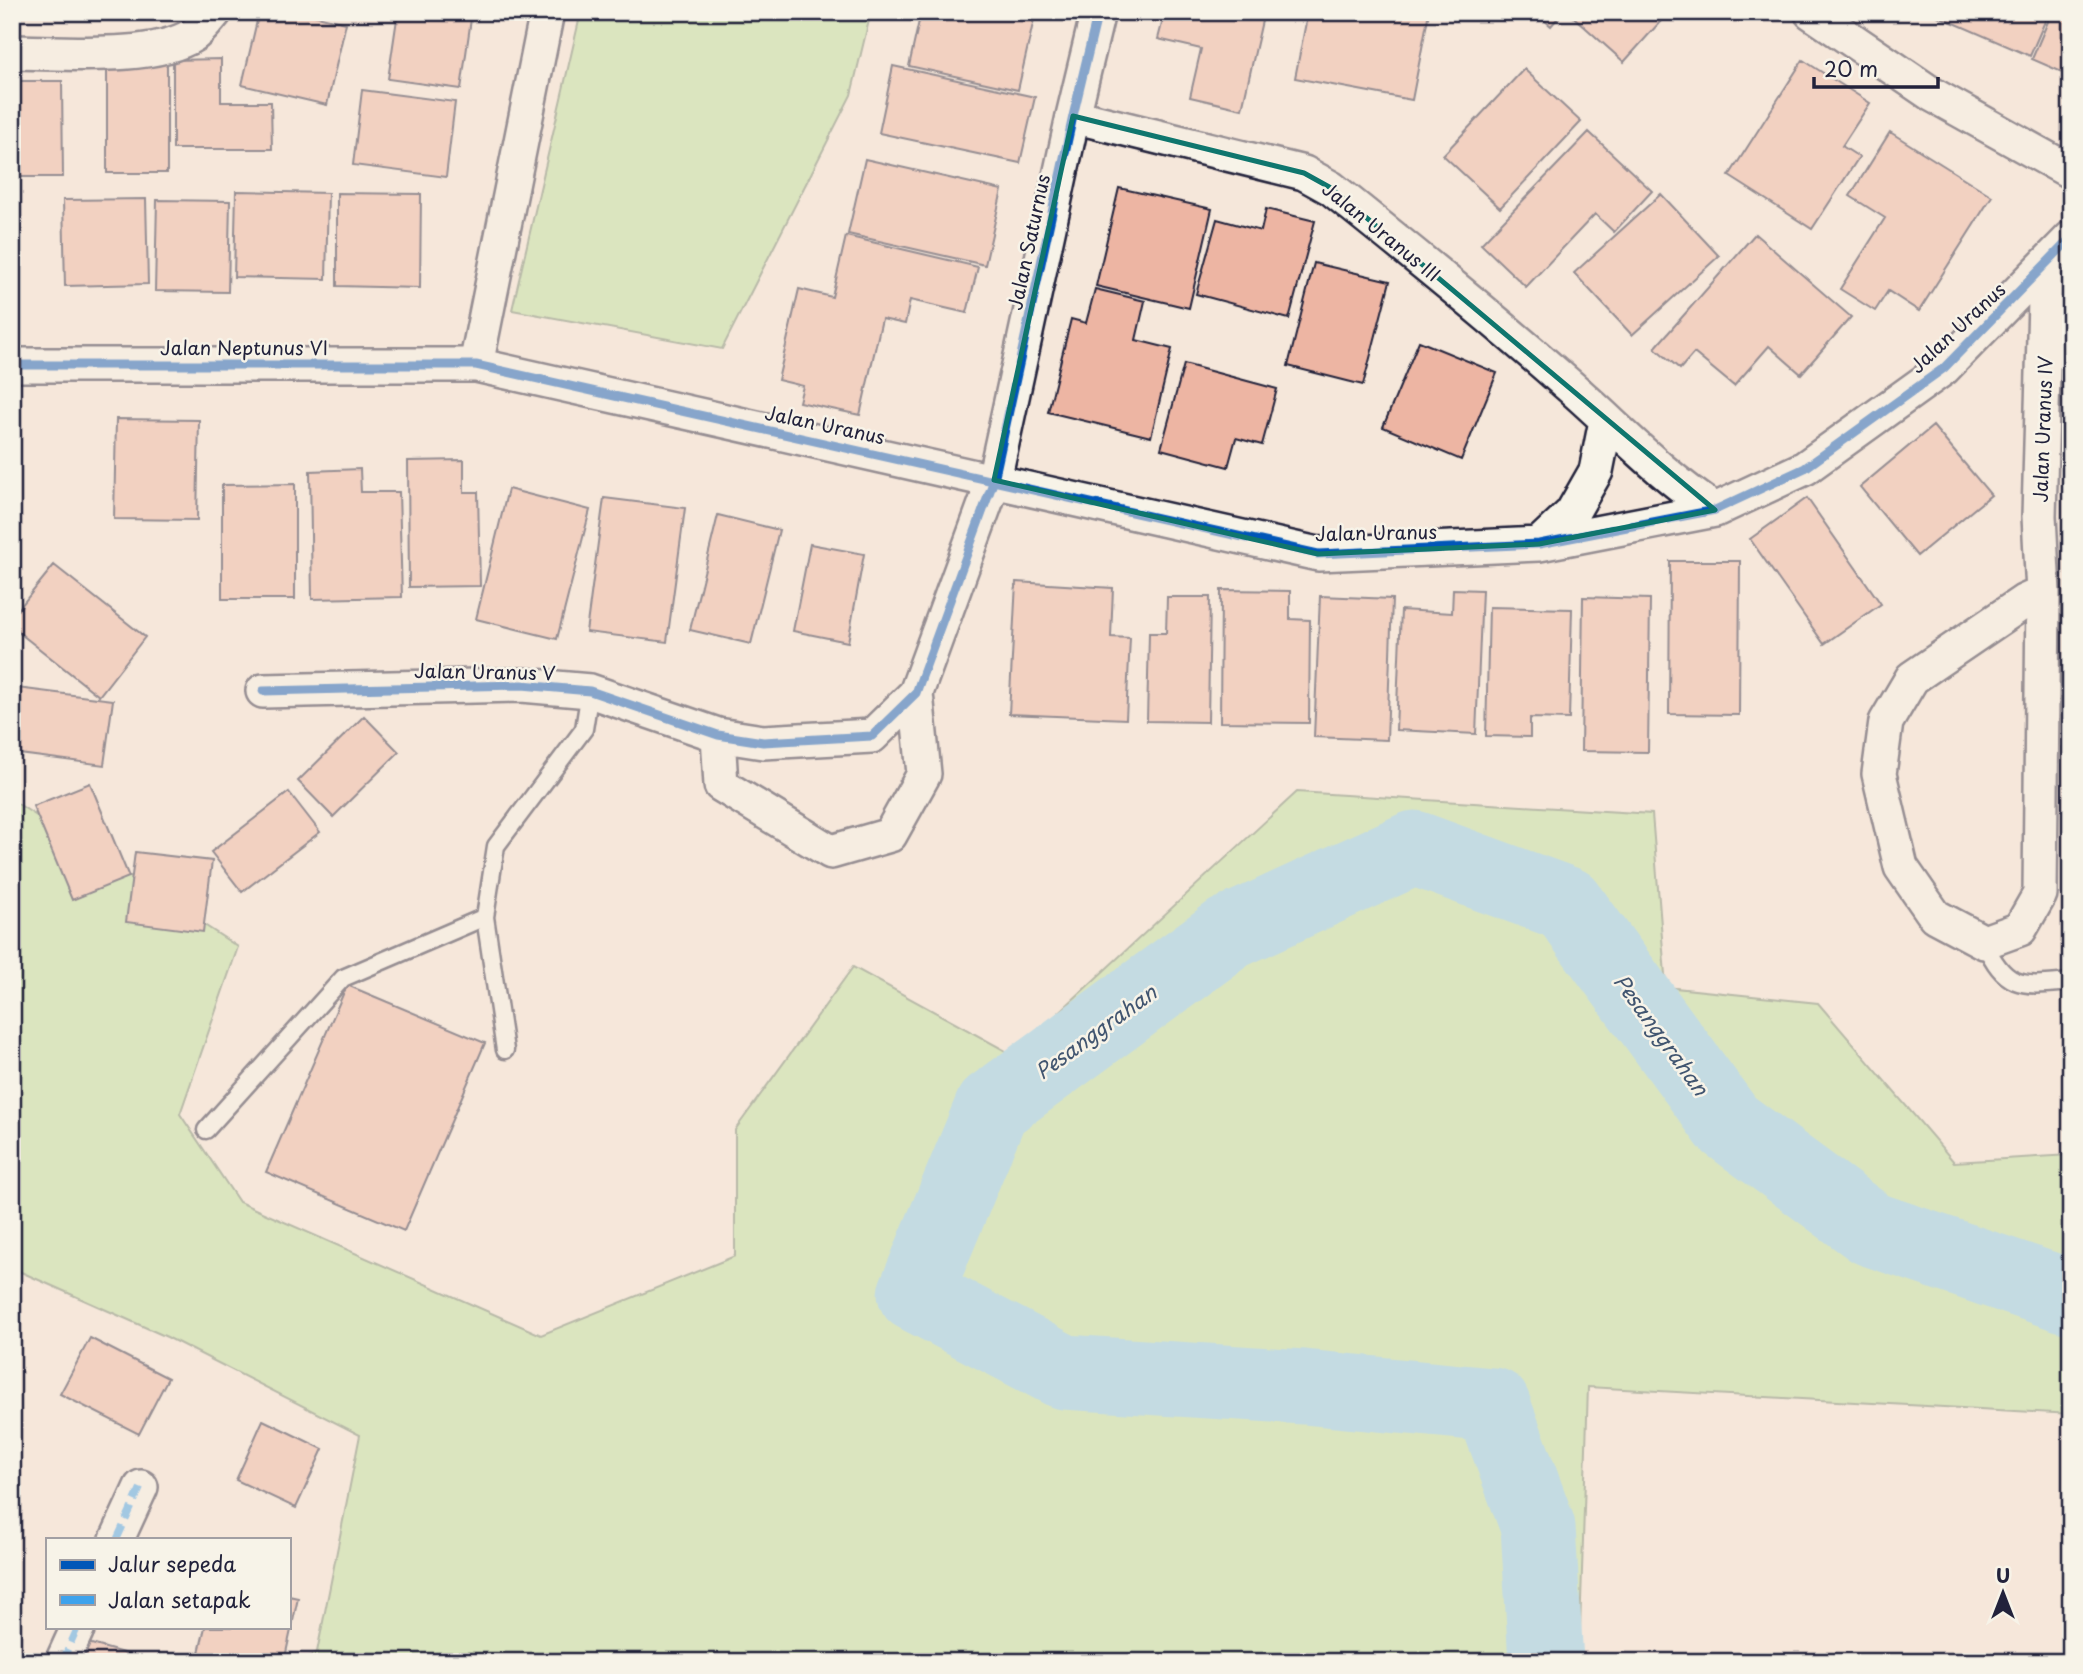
<svg xmlns="http://www.w3.org/2000/svg" width="2083" height="1674" font-family="'Playpen Sans',sans-serif">
	<rect width="100%" height="100%" fill="#f5e7da"/>
	<filter id="ink" filterUnits="userSpaceOnUse"><feTurbulence type="fractalNoise" baseFrequency=".0143" numOctaves="2"/><feDisplacementMap in="SourceGraphic" scale="14" xChannelSelector="R" yChannelSelector="G"/><feConvolveMatrix kernelMatrix="1 2 1 2 8 2 1 2 1" color-interpolation-filters="sRGB"/></filter>
	<g filter="url(#ink)">
		<path fill="#bbe29e" stroke="#6e826c" stroke-width="2" d="M581,12H871L851,95L722,349L512,310Z
			M1297,792L1652,814L1666,987L1818,1003L1954,1162L2071,1155V1414L1588,1387L1579,1662H300L317,1652L360,1435L167,1337L12,1268V800L238,947L180,1114L239,1202L541,1335L735,1256V1130L853,967L1013,1055Z"/>
		<g fill="none" stroke-linecap="round" stroke-linejoin="round">
			<path stroke="#88cdea" stroke-width="75" d="M1546,1662L1538,1527L1493,1405L1304,1387L1064,1372L915,1294L992,1107L1229,933L1414,848L1567,904L1728,1124L1871,1229L2071,1297"/>
		</g>
		<path fill="#edb5a3" stroke="#22223b" stroke-width="2" d="M259,12H301L346,23L327,105L242,85Z
			M398,12H472L461,89L388,79Z
			M921,12H1005L1034,19L1018,90L909,66Z
			M1165,12H1264L1242,109L1190,97L1201,49L1158,39Z
			M1308,12H1429L1412,100L1295,78Z
			M1535,12H1563L1551,26Z
			M1568,12H1669L1624,62Z
			M1940,12H2049L2030,56L1938,16Z
			M2052,12H2071V76L2032,59Z
			M221,59V102H271L272,149H173V60Z
			M1803,60L1870,103L1842,146L1859,157L1812,229L1729,176Z
			M107,61H167V173H107Z
			M893,66L1035,97L1020,163L879,133Z
			M1524,69L1581,122L1500,208L1443,155Z
			M12,81H62L63,177H12Z
			M362,90L455,102L446,177L353,165Z
			M1589,132L1652,191L1614,232L1595,214L1526,287L1481,244Z
			M1890,132L1992,196L1919,311L1888,291L1875,311L1840,289L1885,218L1850,196Z
			M865,159L1002,190L985,265L848,234Z
			M1119,188L1212,209L1189,308L1096,286Z
			M236,191L328,193L326,279L234,277Z
			M337,193L421,194L420,288L337,286Z
			M1661,194L1719,256L1632,335L1574,273Z
			M146,199L148,284L65,286L63,200Z
			M157,200L230,201L228,292L155,291Z
			M1266,209L1315,221L1289,319L1196,294L1217,219L1261,231Z
			M1755,234L1851,317L1801,374L1769,346L1734,386L1694,353L1680,369L1655,348Z
			M846,236L978,267L967,313L910,300L905,324L882,319L860,415L799,402L803,386L778,380L799,289L832,297Z
			M1314,263L1390,281L1363,385L1288,366Z
			M1095,289L1145,301L1136,340L1172,349L1151,437L1048,412L1071,319L1086,323Z
			M1419,341L1497,373L1461,460L1383,427Z
			M1184,364L1277,389L1262,445L1236,438L1228,467L1161,449Z
			M116,419L199,420L197,520L114,519Z
			M1933,426L1991,495L1917,556L1860,487Z
			M464,460V492H478L480,586L409,587L408,461Z
			M360,469L361,492H399L402,597L312,599L310,471Z
			M295,484V599H222V485Z
			M508,489L590,510L557,639L476,619Z
			M604,498L685,508L667,642L586,632Z
			M1807,498L1881,604L1824,644L1750,539Z
			M718,515L779,530L751,644L690,630Z
			M810,544L864,554L848,642L793,631Z
			M1670,561H1740L1739,715L1669,714Z
			M54,565L145,637L99,696L12,627V617Z
			M1016,582L1113,588L1111,637L1130,638L1126,719L1009,714Z
			M1453,589L1482,590L1476,734L1396,730L1401,610L1452,613Z
			M1221,590L1290,591V619L1310,620L1309,723L1220,722Z
			M1320,596L1392,599L1387,740L1314,737Z
			M1167,597H1210L1208,722L1147,721L1149,633H1166Z
			M1583,597L1650,599L1648,752L1581,751Z
			M1489,607L1572,609L1569,719L1530,718V737L1486,736Z
			M17,688L113,700L104,765L12,753V721Z
			M364,716L399,752L333,817L298,781Z
			M90,783L129,877L72,900L33,806Z
			M289,792L320,832L242,892L211,852Z
			M135,852L212,861L203,932L126,922Z
			M347,985L485,1043L404,1231L266,1172Z
			M90,1338L168,1378L139,1434L60,1394Z
			M263,1420L323,1449L296,1508L236,1480Z
			M289,1596L298,1598L284,1662H222L198,1657L205,1627H289Z
			M81,1641L155,1662H75Z"/>
		<g fill="none" stroke-linecap="round" stroke-linejoin="round">
			<defs>
				<path id="lane" d="M1984,942C2006,991 2023,986 2071,982
					M505,1050L485,917L496,846L584,729L590,691
					M206,1130L343,978L485,917"/>
				<path id="street" d="M1811,12L1933,95L2071,172
					M12,52C61,52 152,61 193,35C201,30 208,20 215,12
					M1073,116L1304,173L1331,188C1410,251 1489,315 1565,382C1616,426 1658,473 1715,510
					M12,365H476L1318,554L1539,544L1715,510L1805,468L1944,368L2071,238
					M476,365L547,12
					M1539,544L1572,513L1596,471L1606,421
					M2043,593L2025,601L1912,678L1886,722L1879,774L1901,867L1935,916L1984,942L2020,929L2040,894L2043,593L2039,516L2046,265
					M263,691L522,685L590,691L718,735L763,742L872,736L916,693L994,480L1073,116L1098,12
					M718,735L721,785L831,852L890,835L924,774L916,693
					M117,1539L141,1487
					M62,1662L78,1627"/>
			</defs>
			<use href="#lane" stroke="#22223b" stroke-width="21"/>
			<use href="#street" stroke="#22223b" stroke-width="38"/>
			<use href="#lane" stroke="#f7f3e8" stroke-width="16"/>
			<use href="#street" stroke="#f7f3e8" stroke-width="33"/>
			<path stroke="#3ea2ec" stroke-width="7" stroke-dasharray="14 7" stroke-linecap="butt" d="M117,1539L141,1487
				M62,1662L78,1627"/>
			<defs>
				<path id="cycleway" d="M12,365H476L1318,554L1539,544L1715,510L1805,468L1944,368L2071,238
					M263,691L522,685L590,691L718,735L763,742L872,736L916,693L994,480L1073,116L1098,12"/>
			</defs>
			<use href="#cycleway" stroke="#f7f3e8" stroke-width="13"/>
			<use href="#cycleway" stroke="#0057b8" stroke-width="9"/>
		</g>
	</g>
	<path d="M0 0H2083V1674H0ZM1073,116L1304,173L1331,188L1715,510L1539,544L1318,554L994,480Z" fill="#f5e7da" fill-opacity=".55" fill-rule="evenodd"/>
	<path fill="none" stroke="#0f766e" stroke-width="5" stroke-linejoin="round" d="M1073,116L1304,173L1331,188L1715,510L1539,544L1318,554L994,480Z"/>
	<g text-anchor="middle" dominant-baseline="central" stroke-width="5" stroke-linejoin="round" paint-order="stroke">
		<g font-size="19" fill="#22223b" stroke="#f7f3e8">
			<text transform="translate(1382 231) rotate(39)">Jalan Uranus III</text>
			<text transform="translate(1028 242) rotate(-78)">Jalan Saturnus</text>
			<text transform="translate(1957 327) rotate(-43)">Jalan Uranus</text>
			<text x="244" y="347">Jalan Neptunus VI</text>
			<text transform="translate(825 424) rotate(12)">Jalan Uranus</text>
			<text transform="translate(2042 429) rotate(-88)">Jalan Uranus IV</text>
			<text transform="translate(1376 532) rotate(-1)">Jalan Uranus</text>
			<text transform="translate(485 671) rotate(1)">Jalan Uranus V</text>
		</g>
		<g font-size="21" font-style="italic" fill="#415570" stroke="#f7f3e8">
			<text transform="translate(1095 1031) rotate(-36)">Pesanggrahan</text>
			<text transform="translate(1662 1034) rotate(54)">Pesanggrahan</text>
		</g>
	</g>
	<rect width="2083" height="1674" fill="none" stroke="#f7f3e8" stroke-width="42"/>
	<rect x="21" y="21" width="2041" height="1632" fill="none" stroke="#22223b" stroke-width="2.5" filter="url(#ink)"/>
	<rect x="46" y="1538" width="245" height="91" fill="#f7f3e8" stroke="#a29fa3" stroke-width="2"/>
	<rect x="60" y="1560" width="35" height="10" fill="#0057b8" stroke="#a29fa3" stroke-width="2"/>
	<text x="108" y="1572" font-size="21" fill="#22223b">Jalur sepeda</text>
	<rect x="60" y="1595" width="35" height="10" fill="#3ea2ec" stroke="#a29fa3" stroke-width="2"/>
	<text x="108" y="1608" font-size="21" fill="#22223b">Jalan setapak</text>
	<g transform="translate(2003 1593)" stroke="#f7f3e8" stroke-width="5" paint-order="stroke">
	<path d="M0-5L12 26L0 18L-12 26Z" fill="#22223b"/>
	<text y="-10" font-size="19" font-weight="bold" text-anchor="middle" fill="#22223b">U</text>
	</g>
	<path d="M1814 77v10h124v-10" fill="none" stroke="#22223b" stroke-width="3.5"/>
	<text x="1824" y="77" font-size="21" fill="#22223b" stroke="#f7f3e8" stroke-width="5" paint-order="stroke">20 m</text>
</svg>
